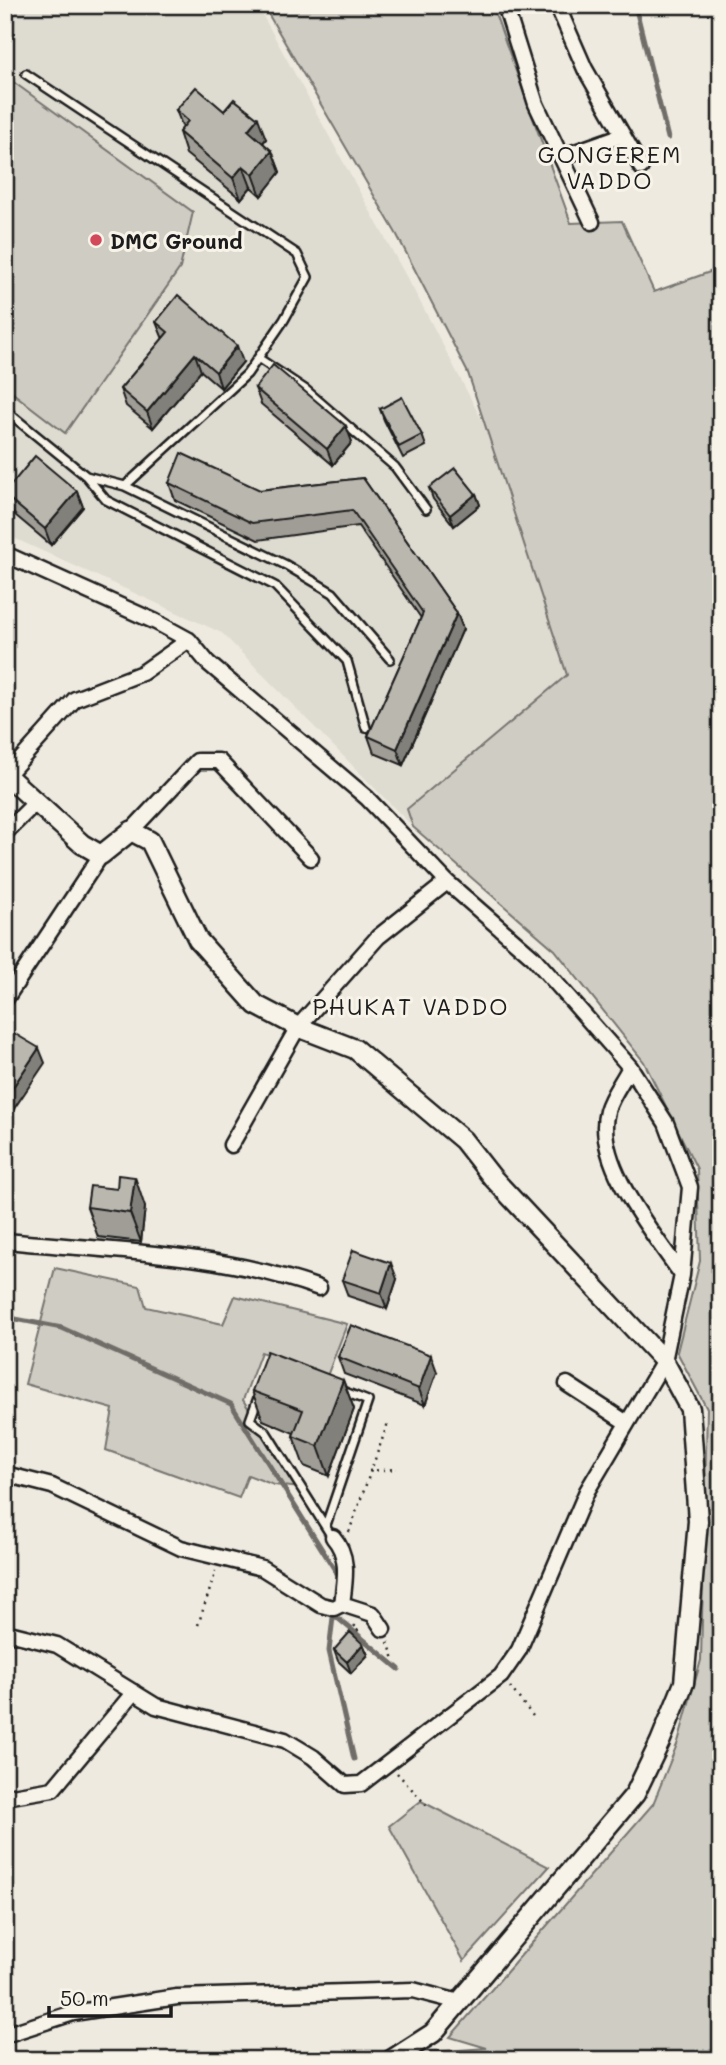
<svg xmlns="http://www.w3.org/2000/svg" width="726" height="2065" font-family="Mali,sans-serif">
	<rect width="100%" height="100%" fill="#eeeae0"/>
	<filter id="ink" filterUnits="userSpaceOnUse"><feTurbulence type="fractalNoise" baseFrequency=".0143" numOctaves="2"/><feDisplacementMap in="SourceGraphic" scale="14" xChannelSelector="R" yChannelSelector="G"/><feConvolveMatrix kernelMatrix="1 2 1 2 8 2 1 2 1" color-interpolation-filters="sRGB"/></filter>
	<g filter="url(#ink)">
		<path fill="#dedbd1" d="M5,5H257L423,307L526,505L596,673L478,809L413,827L222,633L5,534Z"/>
		<path fill="#cfccc3" stroke="#767470" stroke-width="2" d="M263,5H492L571,223L622,221L654,292L721,268V2060H533L510,2054L526,2060H420L431,2052L487,2048L450,2037L653,1804L678,1742L701,1660L707,1409L677,1352L700,1261L697,1169L644,1062L555,950L413,827L407,809L567,675L468,373L397,235Z
			M5,76L193,212L180,268L65,433L5,387Z
			M55,1268L140,1286L146,1307L223,1324L235,1296L347,1324L327,1376L261,1352L243,1400L301,1488L274,1485L248,1475L239,1498L106,1450L113,1409L25,1384Z
			M421,1801L549,1867L464,1961L389,1826Z"/>
		<g fill="none" stroke-linecap="round" stroke-linejoin="round">
			<path stroke="#6f6d69" stroke-width="5" d="M635,5L668,138
				M5,1317L62,1328L231,1404L338,1575L329,1651L354,1759
				M334,1615L399,1669"/>
			<defs>
				<path id="service" d="M26,74L297,254L308,277L284,320L247,374L125,486
					M258,358L306,390L395,467L426,509
					M5,410L86,476L125,486L286,565L333,593L390,659
					M86,476L106,500L275,586L347,661L366,728
					M259,1395L250,1420L266,1432L332,1537
					M326,1525L368,1401L340,1390"/>
				<path id="minor" d="M505,5L536,104L592,222
					M557,5L585,69L641,167
					M561,157L623,135
					M5,554L156,622L189,640
					M131,831L197,761H219L311,858
					M5,833L36,802
					M5,1000L101,855
					M630,1067C623,1081 611,1096 607,1111C593,1163 655,1235 682,1275
					M231,1145L298,1027L378,937L447,882
					M5,1241C110,1251 219,1252 319,1288
					M567,1384L627,1423
					M5,1474L52,1486L181,1548L262,1568L321,1605L334,1608L342,1604C345,1580 350,1556 333,1537
					M342,1604L373,1614L383,1629
					M5,1632L57,1645L156,1706L285,1740L313,1757L345,1785L361,1784L501,1676L519,1650L587,1491L664,1361L682,1275L690,1187L666,1123L630,1067L533,957L447,882L367,798L208,663L189,640L142,673L75,699L7,775
					M5,1794L12,1796L53,1789L134,1692
					M5,2035L73,2013L177,1997L413,1990L459,2002"/>
				<path id="tertiary" d="M5,774L82,844L101,855L131,831L150,841L198,940L256,1005L298,1027L355,1049L463,1140L492,1177L664,1361L690,1409L698,1521L684,1683L660,1742L635,1794L433,2033L391,2060"/>
			</defs>
			<use href="#service" stroke="#1c1c1c" stroke-width="12"/>
			<use href="#minor" stroke="#1c1c1c" stroke-width="19"/>
			<use href="#tertiary" stroke="#1c1c1c" stroke-width="23"/>
			<path stroke="#1c1c1c" stroke-width="2.5" stroke-dasharray="2 5" stroke-linecap="butt" d="M369,1471L397,1469
				M349,1532L388,1423
				M198,1625L216,1571
				M352,1636L359,1629L352,1624
				M388,1642L394,1659
				M510,1687L533,1716
				M397,1773L430,1809"/>
			<use href="#service" stroke="#f7f3e8" stroke-width="7"/>
			<use href="#minor" stroke="#f7f3e8" stroke-width="14"/>
			<use href="#tertiary" stroke="#f7f3e8" stroke-width="18"/>
		</g>
		<path fill="#a09d96" stroke="#1c1c1c" stroke-width="2" d="M176,110L224,111L266,139L263,143L272,151L280,172L261,196L251,187L241,199L186,154L179,132L183,128Z
			M156,322L243,362L221,388L201,371L153,428L126,406L120,389L163,339Z
			M255,388L346,426L352,442L333,465L261,404Z
			M380,409L422,435L426,446L403,458L384,420Z
			M363,478L457,613L463,629L403,765L374,753L368,736L421,618L358,526L258,540L175,500L169,483L260,490Z
			M429,488L476,494L480,505L454,526L433,499Z
			M77,491L83,507L51,545L9,510L5,499V492Z
			M117,1189L145,1207L141,1242L98,1237L87,1207Z
			M397,1279L387,1309L348,1296L342,1280Z
			M338,1357L437,1372L425,1405L344,1374Z
			M343,1380L354,1409L329,1476L304,1466L293,1436L294,1433L263,1420L252,1391Z
			M363,1644L368,1655L351,1673L338,1661L334,1650Z"/>
		<path fill="#82807a" stroke="#1c1c1c" stroke-width="2" d="M258,118L266,139L255,152L248,130Z
			M272,151L280,172L261,196L253,174Z
			M243,166L251,187L241,199L233,178Z
			M237,346L243,362L221,388L216,372Z
			M195,354L201,371L153,428L147,412Z
			M346,426L352,442L333,465L327,449Z
			M77,491L83,507L51,545L45,529Z
			M476,494L480,505L454,526L450,515Z
			M457,613L463,629L403,765L397,749Z
			M39,1048L45,1063L5,1122V1099Z
			M135,1177L145,1207L141,1242L130,1213Z
			M391,1263L397,1279L387,1309L381,1293Z
			M431,1355L437,1372L425,1405L419,1389Z
			M343,1380L354,1409L329,1476L318,1446Z
			M363,1644L368,1655L351,1673L347,1662Z"/>
		<path fill="#bab7af" stroke="#1c1c1c" stroke-width="2" d="M196,87L224,111L234,99L258,118L248,130L272,151L253,174L243,166L233,178L179,132L188,121L176,110Z
			M178,295L237,346L216,372L195,354L147,412L120,389L168,332L156,322Z
			M273,365L346,426L327,449L255,388Z
			M402,397L422,435L399,447L380,409Z
			M181,453L260,490L363,478L457,613L397,749L368,736L423,613L352,510L252,523L169,483Z
			M35,456L77,491L45,529L5,495V492Z
			M455,468L476,494L450,515L429,488Z
			M5,1028L39,1048L5,1099Z
			M118,1175L135,1177L130,1213L87,1207L90,1186L117,1189Z
			M353,1250L391,1263L381,1293L342,1280Z
			M351,1325L431,1355L419,1389L338,1357Z
			M267,1351L343,1380L318,1446L293,1436L303,1410L252,1391Z
			M350,1632L363,1644L347,1662L334,1650Z"/>
	</g>
	<circle fill="#d1495b" stroke="#f7f3e8" stroke-width="2.5" cx="96" cy="240" r="7"/>
	<g text-anchor="middle" dominant-baseline="central" stroke-width="6" stroke-linejoin="round" paint-order="stroke">
		<g font-size="21" font-weight="bold" fill="#1c1c1c" stroke="#f7f3e8" text-anchor="start">
			<text x="110" y="240">DMC Ground</text>
		</g>
		<g font-size="23" letter-spacing="2" fill="#1c1c1c" stroke="#f7f3e8">
			<text x="610" y="154">GONGEREM<tspan x="610" dy="26">VADDO</tspan></text>
			<text x="411" y="1006">PHUKAT VADDO</text>
		</g>
	</g>
	<rect width="726" height="2065" fill="none" stroke="#f7f3e8" stroke-width="28"/>
	<rect x="14" y="14" width="698" height="2037" fill="none" stroke="#1c1c1c" stroke-width="2.5" filter="url(#ink)"/>
	<path d="M49 2006v10h122v-10" fill="none" stroke="#1c1c1c" stroke-width="3.5"/>
	<text x="60" y="2006" font-size="21" fill="#1c1c1c" stroke="#f7f3e8" stroke-width="5" paint-order="stroke">50 m</text>
</svg>
